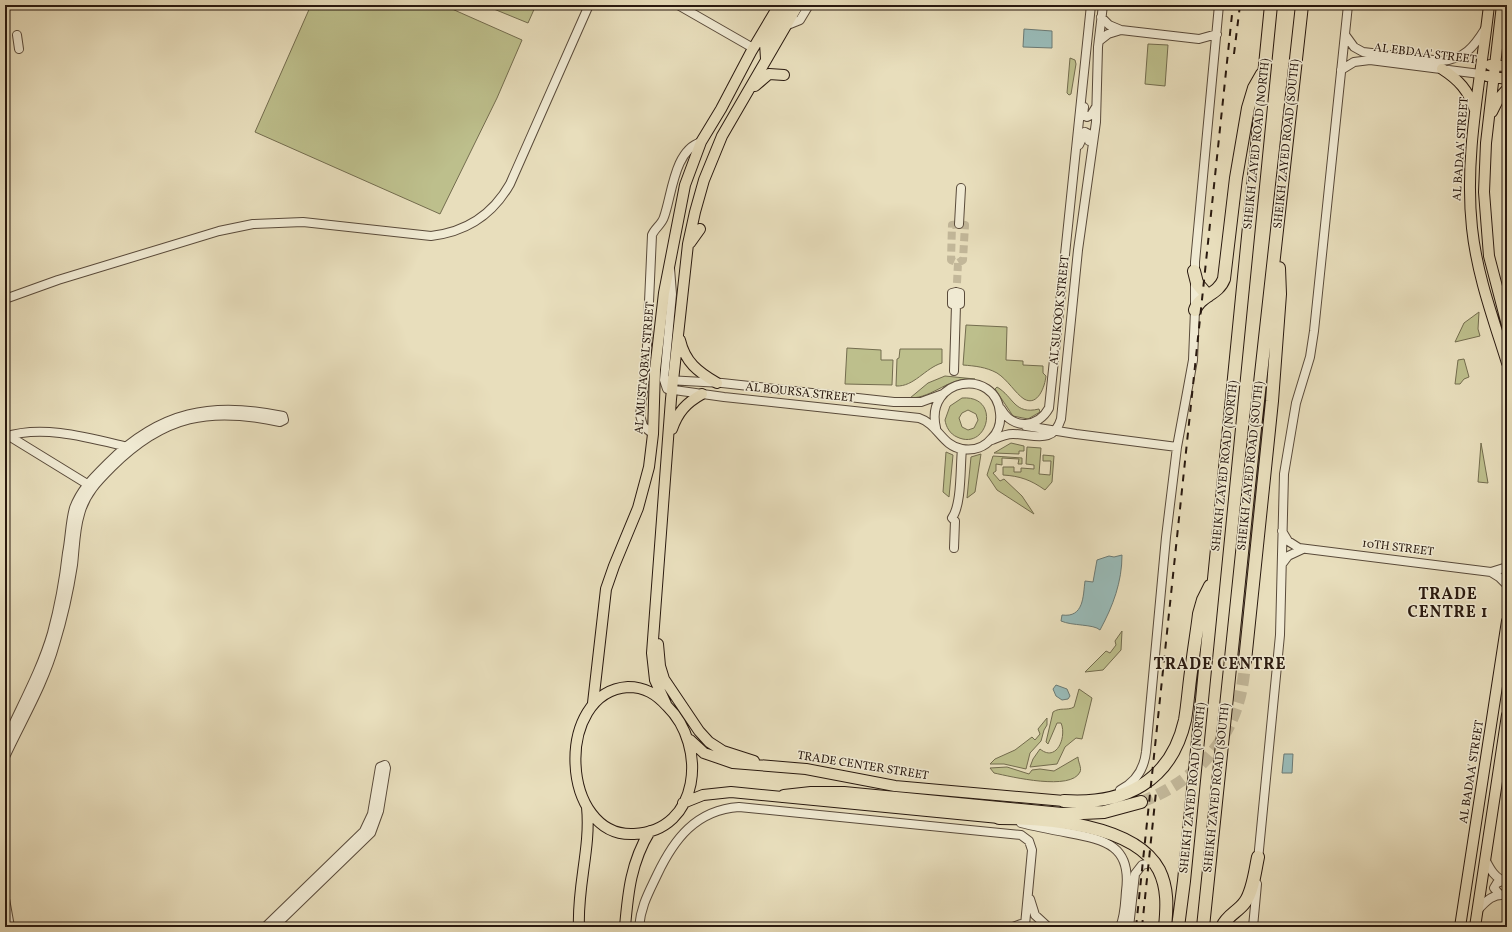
<svg xmlns="http://www.w3.org/2000/svg" width="1512" height="932" font-family="Vollkorn,serif">
	<rect width="100%" height="100%" fill="#e8debc"/>
	<filter id="stains"><feTurbulence type="fractalNoise" baseFrequency=".005" numOctaves="4"/><feColorMatrix values="0 0 0 0 .2 0 0 0 0 .09 0 0 0 0 .02 0 0 0 .5 -.17"/></filter>
	<radialGradient id="worn" r=".72"><stop offset=".6" stop-color="#630" stop-opacity="0"/><stop offset="1" stop-color="#630" stop-opacity=".3"/></radialGradient>
	<path fill="#bdbf8c" stroke="#736c4e" fill-rule="evenodd" d="M311,5H443L522,40L497,98L440,214L255,132Z
		M484,5H536L528,23Z
		M1148,44L1168,45L1165,86L1145,84Z
		M1070,58L1075,60L1076,64L1071,94L1069,95L1067,93Z
		M1479,312L1478,329L1480,336L1455,342L1464,323Z
		M966,325L1007,327L1006,360L1023,361V365L1043,366V373L1046,376C1045,386 1038,407 1024,399C1015,393 1008,380 997,373C986,367 975,366 963,365Z
		M847,348L881,350V360H893L892,385L845,384Z
		M900,349H942V363C925,368 914,387 896,386L897,359L899,358Z
		M1464,359L1469,377L1464,379L1460,384H1455L1458,360Z
		M945,376L975,379C949,376 934,398 910,398L928,383Z
		M997,387C1014,397 1014,415 1039,409L1040,412L1028,419L1013,416L995,389Z
		M962,398C1002,395 988,452 957,437C950,434 946,427 945,420L950,406ZM968,410L976,414L978,420L974,428L968,430L962,427L959,418L962,413Z
		M1011,443L1024,446V451H1019V454L994,453Z
		M1481,443L1488,483L1478,482Z
		M1027,447L1041,448L1039,474L1050,475L1051,461H1043V455L1054,456L1052,482L1045,490C1031,480 1020,476 1003,475V467H1014V472H1021V468L1034,469V465L1026,464Z
		M946,452L953,455L949,497L943,492Z
		M981,454L975,492L967,498L971,457Z
		M993,456L1022,458V464H1018L1019,459L1002,458V465L996,464V471L993,473L1000,481L1004,479L1022,496L1034,514L997,490L987,475Z
		M1122,631L1121,650L1103,670L1085,672L1106,651L1110,653L1116,645L1115,641Z
		M1079,689L1092,698L1082,739L1076,738L1065,747L1057,764L1030,767L1033,759L1040,749C1057,763 1067,736 1061,723H1057L1048,744L1046,742L1053,712C1060,707 1067,711 1074,707Z
		M1047,718V725L1044,730L1041,741L1030,753L1026,769L1004,764H990L995,759L1015,750L1032,737L1035,740L1040,734L1038,729Z
		M1078,757C1078,762 1082,768 1080,772C1071,791 1012,777 994,773L990,768L1007,767L1029,774L1032,770L1040,769L1054,771Z"/>
	<path fill="#99bbb8" stroke="#6c7a74" d="M1024,29L1052,31V48L1023,47Z
		M1122,555C1122,582 1113,606 1100,630C1094,624 1072,626 1061,621L1062,615C1084,618 1083,596 1085,581L1093,582L1097,560L1109,556L1114,557Z
		M1056,685L1067,689L1070,696L1068,699L1062,700L1056,696L1053,689Z
		M1284,754H1293L1292,773H1282Z"/>
	<g fill="none" stroke-linecap="round" stroke-linejoin="round">
		<path stroke="#c2b799" stroke-width="8" stroke-dasharray="8 4" stroke-linecap="butt" d="M957,283L958,263L951,260L952,225L959,224L965,225L963,260L958,263"/>
		<path stroke="#c2b799" stroke-width="12" stroke-dasharray="12 6" stroke-linecap="butt" d="M1141,802C1204,778 1242,729 1245,661"/>
		<defs>
			<path id="minor" d="M678,5L753,48
				M1101,17L1109,25L1121,30L1199,39L1217,34
				M785,26L800,20L809,5
				M17,35L19,49
				M1346,36L1354,47L1363,52L1442,61C1464,59 1474,47 1485,29
				M1099,41L1108,34L1121,30
				M1341,70L1354,62L1370,60L1480,74
				M1084,107L1083,115L1087,117L1091,115L1096,107
				M1079,145L1085,132L1089,134V141
				M959,224L961,188
				M670,268L672,294L664,380L667,389L724,397L919,418C938,424 942,446 962,449C974,451 985,447 992,438C999,431 1001,422 1000,413C996,367 924,377 936,428
				M5,299L58,280L219,231L253,224L303,222L431,236C466,232 493,214 510,184L589,5
				M956,305L952,304V293L956,292
				M956,305L960,304V293L956,292
				M954,371L956,305
				M667,380L722,383L894,402H921L943,394
				M1001,409C1013,430 1038,428 1049,408L1091,5
				M1026,426L1076,434L1177,447
				M653,434L643,426L640,415L646,369L652,235C655,228 662,224 664,217C672,195 674,150 701,142
				M9,436L92,487
				M5,437C42,424 90,438 128,447
				M992,440C999,437 1005,434 1013,434C1034,434 1053,445 1061,419L1078,250L1096,122L1098,47L1103,5
				M1282,531L1288,541L1299,548L1491,572L1499,577L1507,585
				M954,548L955,521L952,518C962,504 960,467 962,449
				M1282,564L1288,556L1303,549
				M1491,572L1507,567
				M5,742C21,706 41,671 52,633C59,607 64,580 67,553C70,538 70,522 74,508C81,489 94,477 108,463C160,411 212,401 283,416L284,420L280,422C210,407 164,415 112,467C98,481 85,494 80,514C75,530 75,548 73,565C69,591 63,618 55,644C44,684 22,720 5,757
				M1120,790C1136,782 1144,769 1146,752L1166,537L1177,447L1193,360L1195,310V262L1219,5
				M1021,823C1037,827 1053,830 1069,833C1106,840 1132,846 1126,891C1125,903 1125,916 1120,927
				M1485,859C1490,869 1495,879 1507,882
				M1258,860L1280,635L1284,474L1296,403L1310,357L1314,331L1348,5
				M1500,895L1494,888L1497,883L1502,881
				M5,899L10,927
				M1030,899L1035,915L1048,927
				M1477,911C1486,901 1493,893 1507,895
				M265,927L364,831L372,814L380,767L385,765L386,768L379,811L371,833L274,927
				M639,927C641,906 648,894 657,875C674,839 696,810 739,807L1021,835L1029,841L1032,850L1025,925
				M1013,927L1021,924L1028,927
				M1129,927L1135,874L1142,865L1154,862
				M1253,927L1257,884"/>
			<path id="major" d="M1489,5C1481,79 1464,154 1472,228C1477,275 1493,318 1507,363
				M1502,5L1486,143L1484,192L1489,256L1507,325
				M766,59L765,43L788,5
				M1490,65L1507,66
				M1442,69C1459,80 1468,90 1475,110
				M1487,76L1507,79
				M755,86L769,74L784,75
				M1492,112L1499,98L1507,89
				M690,243L700,229
				M680,340C685,362 698,372 717,383
				M672,429C678,412 686,403 702,394
				M658,644L660,666L664,679L699,731L709,742L723,751L754,761
				M628,687C645,687 656,694 667,706C708,746 700,831 634,834C560,838 554,692 628,687Z
				M593,703L606,589L614,566L638,508L649,467L653,434L655,370L664,293L685,185L701,142L721,109L751,52L779,5
				M666,704L655,680L652,653L671,399L688,244L695,212L704,180L722,136L798,5
				M690,740L704,753L733,763L806,769L895,786L1064,801
				M683,803L703,795L731,792L999,818
				M579,927C577,886 591,848 587,807
				M625,927C628,892 631,862 650,831
				M1460,927L1507,621
				M1475,927L1507,715"/>
			<path id="highway" d="M1194,271L1197,283L1208,296
				M1195,310C1200,295 1218,295 1224,279L1236,178L1248,108L1254,88L1262,74
				M1245,661L1272,401L1280,294L1279,268
				M784,796L811,793H844L1062,814L1104,812L1141,802
				M1064,801C1124,805 1171,782 1185,720C1188,702 1189,683 1192,665C1194,648 1197,631 1199,614L1203,600L1210,586
				M999,818C1044,818 1135,824 1159,870C1168,888 1167,907 1165,927
				M1178,927L1184,881L1271,5
				M1203,927L1255,428L1302,5
				M1222,927C1227,915 1238,912 1245,902C1253,891 1255,871 1258,857"/>
		</defs>
		<use href="#minor" stroke="#594a3a" stroke-width="10"/>
		<use href="#major" stroke="#29190f" stroke-width="12"/>
		<use href="#highway" stroke="#29190f" stroke-width="14"/>
		<use href="#minor" stroke="#f0ead3" stroke-width="8"/>
		<use href="#major" stroke="#e8debc" stroke-width="10"/>
		<use href="#highway" stroke="#e8debc" stroke-width="12"/>
		<path stroke="#29190f" stroke-width="2" stroke-dasharray="7 7" stroke-linecap="butt" d="M1234,54L1240,5
			M1136,927L1233,5
			M1142,927L1156,792"/>
	</g>
	<g text-anchor="middle" dominant-baseline="central" stroke-width="3" stroke-linejoin="round" paint-order="stroke">
		<g font-size="12" fill="#29190f" stroke="#f0ead3">
			<text transform="translate(1425 54) rotate(7)">AL EBDAA' STREET</text>
			<text transform="translate(1257 144) rotate(-84)">SHEIKH ZAYED ROAD (NORTH)</text>
			<text transform="translate(1287 144) rotate(-84)">SHEIKH ZAYED ROAD (SOUTH)</text>
			<text transform="translate(1461 149) rotate(-86)">AL BADAA' STREET</text>
			<text transform="translate(1060 310) rotate(-84)">AL SUKOOK STREET</text>
			<text transform="translate(645 368) rotate(-85)">AL MUSTAQBAL STREET</text>
			<text transform="translate(800 393) rotate(6)">AL BOURSA STREET</text>
			<text transform="translate(1225 466) rotate(-84)">SHEIKH ZAYED ROAD (NORTH)</text>
			<text transform="translate(1251 466) rotate(-84)">SHEIKH ZAYED ROAD (SOUTH)</text>
			<text transform="translate(1398 548) rotate(7)">10TH STREET</text>
			<text transform="translate(863 766) rotate(9)">TRADE CENTER STREET</text>
			<text transform="translate(1472 772) rotate(-81)">AL BADAA' STREET</text>
			<text transform="translate(1193 788) rotate(-84)">SHEIKH ZAYED ROAD (NORTH)</text>
			<text transform="translate(1217 788) rotate(-84)">SHEIKH ZAYED ROAD (SOUTH)</text>
		</g>
		<g font-size="16" font-weight="bold" letter-spacing="1" fill="#29190f" stroke="#f0ead3">
			<text x="1448" y="595">TRADE<tspan x="1448" dy="18">CENTRE 1</tspan></text>
			<text x="1220" y="665">TRADE CENTRE</text>
		</g>
	</g>
	<rect width="1512" height="932" fill="none" stroke="#e8debc" stroke-width="20"/>
	<rect x="6" y="6" width="1500" height="920" fill="none" stroke="#29190f" stroke-width="2"/>
	<rect x="10" y="10" width="1492" height="912" fill="none" stroke="#29190f"/>
	<rect width="100%" height="100%" filter="url(#stains)"/>
	<rect width="100%" height="100%" fill="url(#worn)"/>
</svg>
